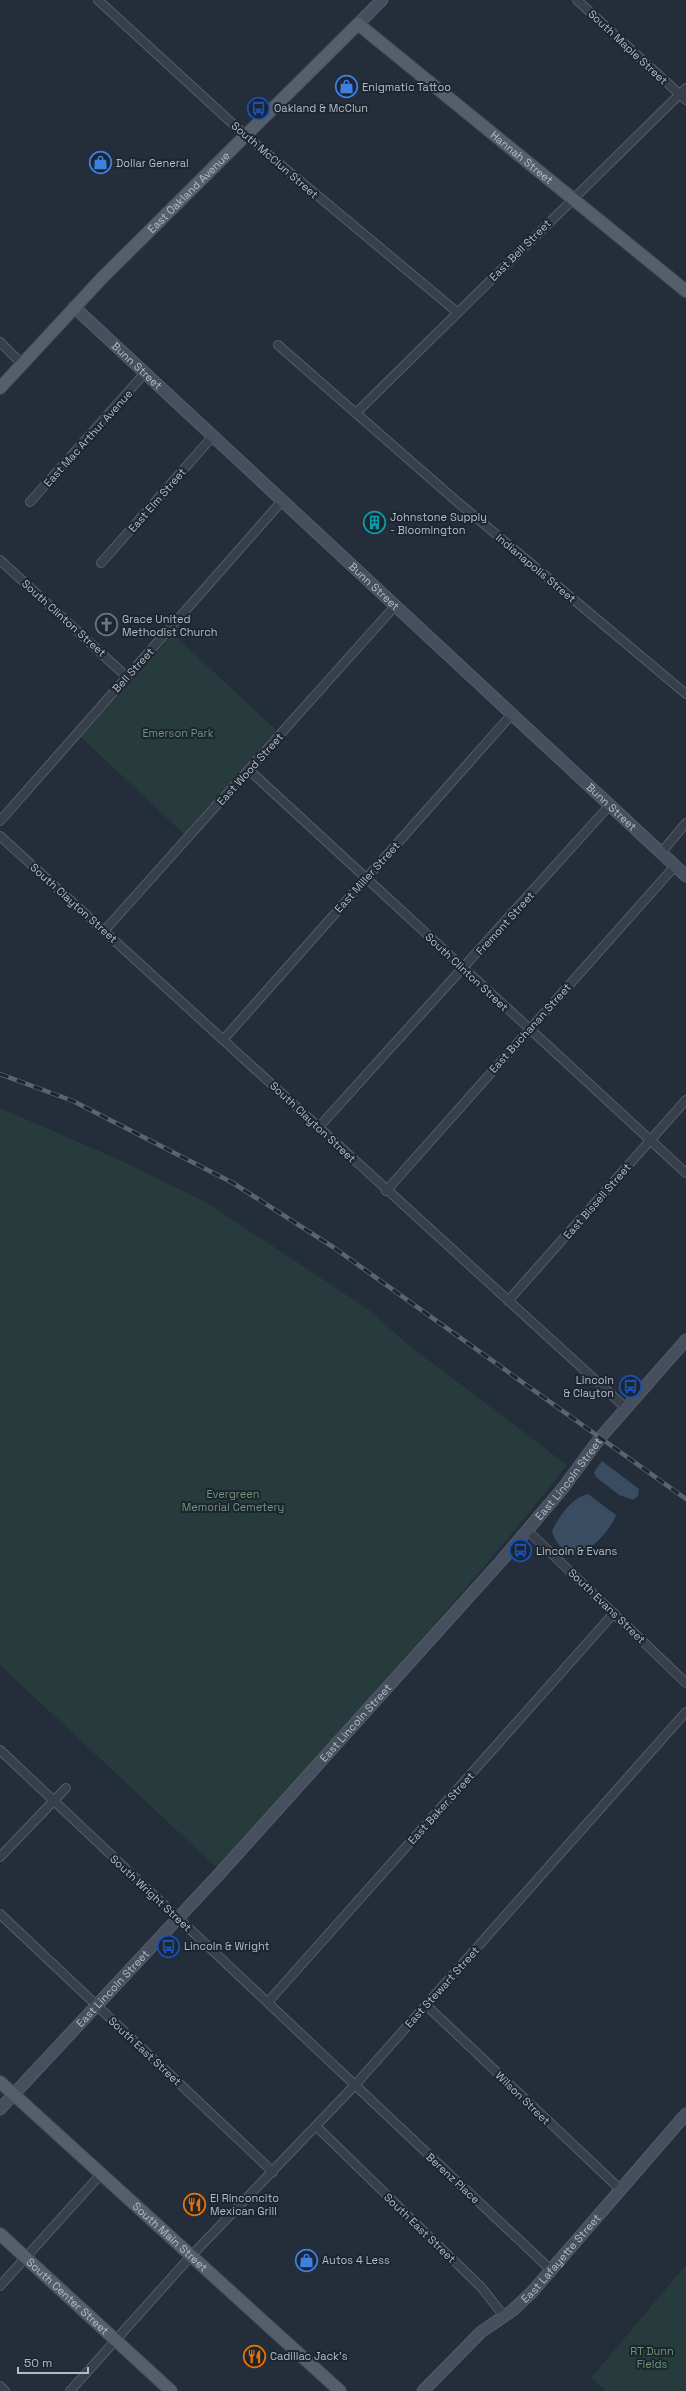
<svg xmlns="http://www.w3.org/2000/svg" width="686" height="2391" font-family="'Space Grotesk',sans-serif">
	<rect width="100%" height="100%" fill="#242e3a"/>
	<path fill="#273b3c" d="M173,634L276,730L184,834L81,737Z
		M0,1108L115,1158L206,1202L369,1310L406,1343L567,1465C457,1605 335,1735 217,1868L0,1665Z
		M686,2265V2391H606L591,2378Z"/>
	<path fill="#3a4c62" d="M602,1461L639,1489L638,1496L633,1500L619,1495L596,1477L594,1472Z
		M588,1494L616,1515C610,1531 589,1553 573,1557C563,1550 555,1543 552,1531C559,1517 571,1498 588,1494Z"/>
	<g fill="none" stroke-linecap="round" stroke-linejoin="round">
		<defs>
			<path id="street" d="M98,0L245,135L457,312
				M577,0L686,100
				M0,342L21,363
				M278,345L454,499L686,694
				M356,413L686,88
				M30,502L144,374
				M0,560L127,677
				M101,563L213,436
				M249,770L686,1173
				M0,821L282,501
				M0,836L626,1408
				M661,853L686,823
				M104,931L395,606
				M223,1040L512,714
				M319,1127L609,806
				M386,1191L675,866
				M508,1301L686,1100
				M527,1530L686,1683
				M0,1750L551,2270
				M0,1857L66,1788
				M0,1914L273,2172
				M268,2002L614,1613
				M426,2005L621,2190
				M316,2126L481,2287L504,2316
				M0,2286L101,2174
				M0,2386L5,2391
				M70,2391L191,2256L355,2085L686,1712"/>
			<g id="secondary">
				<path d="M358,24L382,0"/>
				<path id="s1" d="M74,307L686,876"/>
				<path id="s2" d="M0,2109L222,1871L502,1560L563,1488L600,1438L686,1340"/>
				<path id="s3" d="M423,2391L481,2332L513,2310L532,2292L686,2114"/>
			</g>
			<g id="primary">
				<path id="s4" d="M0,388L102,278L358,24L686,291"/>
				<path id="s5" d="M0,2082L340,2391"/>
				<path id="s6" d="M0,2234L171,2391"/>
			</g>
		</defs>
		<use href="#street" stroke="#565d68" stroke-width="10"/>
		<use href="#secondary" stroke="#565d68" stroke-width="13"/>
		<use href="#primary" stroke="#414953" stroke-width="14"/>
		<use href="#street" stroke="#37404a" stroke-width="8"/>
		<use href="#secondary" stroke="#464f5d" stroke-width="11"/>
		<use href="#primary" stroke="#555f6a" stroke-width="12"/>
		<defs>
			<path id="rail" d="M0,1074L73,1101L233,1183L333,1247L686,1499"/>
		</defs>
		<use href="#rail" stroke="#5a6471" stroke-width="4.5"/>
		<use href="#rail" stroke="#1d252f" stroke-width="3" stroke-dasharray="9" stroke-linecap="butt"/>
	</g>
	<defs>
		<symbol id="shop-ring" viewBox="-11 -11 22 22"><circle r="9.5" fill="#1d252f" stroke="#3f7fe0" stroke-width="1.5"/><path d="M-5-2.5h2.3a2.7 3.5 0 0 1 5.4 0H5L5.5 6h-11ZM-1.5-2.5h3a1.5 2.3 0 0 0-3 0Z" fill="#3f7fe0"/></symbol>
		<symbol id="bus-ring" viewBox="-11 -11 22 22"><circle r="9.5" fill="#1d252f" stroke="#1a4fb4" stroke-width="1.5"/><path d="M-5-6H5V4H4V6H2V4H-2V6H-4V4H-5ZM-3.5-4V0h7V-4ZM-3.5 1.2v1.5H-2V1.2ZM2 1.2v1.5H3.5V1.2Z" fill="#1a4fb4"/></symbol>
		<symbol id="building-ring" viewBox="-11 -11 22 22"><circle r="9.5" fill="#1d252f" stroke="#0f9aa8" stroke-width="1.5"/><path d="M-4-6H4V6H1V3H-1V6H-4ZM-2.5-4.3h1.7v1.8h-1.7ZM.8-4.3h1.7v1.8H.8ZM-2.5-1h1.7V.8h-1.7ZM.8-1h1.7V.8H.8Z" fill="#0f9aa8"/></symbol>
		<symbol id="church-ring" viewBox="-11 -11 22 22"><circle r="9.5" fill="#1d252f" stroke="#6b7280" stroke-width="1.5"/><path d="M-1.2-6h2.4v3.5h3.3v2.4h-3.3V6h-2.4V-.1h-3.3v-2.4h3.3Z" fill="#6b7280"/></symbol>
		<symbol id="restaurant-ring" viewBox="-11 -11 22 22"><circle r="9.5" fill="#1d252f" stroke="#e8710a" stroke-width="1.5"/><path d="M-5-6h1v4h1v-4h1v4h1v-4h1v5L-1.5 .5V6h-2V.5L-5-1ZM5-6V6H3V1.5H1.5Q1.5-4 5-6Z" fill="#e8710a"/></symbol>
	</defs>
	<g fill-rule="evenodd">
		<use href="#shop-ring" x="334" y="74" width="25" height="25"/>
		<use href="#bus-ring" x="246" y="96" width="25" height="25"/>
		<use href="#shop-ring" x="88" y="150" width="25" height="25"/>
		<use href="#building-ring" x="362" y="510" width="25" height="25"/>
		<use href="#church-ring" x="94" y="612" width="25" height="25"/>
		<use href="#bus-ring" x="618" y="1374" width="25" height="25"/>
		<use href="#bus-ring" x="508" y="1538" width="25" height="25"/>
		<use href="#bus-ring" x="156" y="1934" width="25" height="25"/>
		<use href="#restaurant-ring" x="182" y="2192" width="25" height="25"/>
		<use href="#shop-ring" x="294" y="2248" width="25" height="25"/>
		<use href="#restaurant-ring" x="242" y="2344" width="25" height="25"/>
	</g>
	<g text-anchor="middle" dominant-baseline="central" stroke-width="4" stroke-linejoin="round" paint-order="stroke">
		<g font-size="11" fill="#b3bac6" stroke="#1d252f">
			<text transform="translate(628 47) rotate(43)">South Maple Street</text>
			<text stroke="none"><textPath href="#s4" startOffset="722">Hannah Street</textPath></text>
			<text transform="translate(275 160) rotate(41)">South McClun Street</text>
			<text stroke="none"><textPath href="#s4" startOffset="272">East Oakland Avenue</textPath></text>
			<text transform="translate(520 250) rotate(-45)">East Bell Street</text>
			<text stroke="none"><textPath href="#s1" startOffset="86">Bunn Street</textPath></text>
			<text transform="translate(88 438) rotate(-48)">East Mac Arthur Avenue</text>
			<text transform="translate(157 500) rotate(-49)">East Elm Street</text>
			<text transform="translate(536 568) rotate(40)">Indianapolis Street</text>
			<text stroke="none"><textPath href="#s1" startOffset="410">Bunn Street</textPath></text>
			<text transform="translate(64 618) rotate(42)">South Clinton Street</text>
			<text transform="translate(133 670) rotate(-48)">Bell Street</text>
			<text transform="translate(250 769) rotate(-48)">East Wood Street</text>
			<text stroke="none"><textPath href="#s1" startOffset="734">Bunn Street</textPath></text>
			<text transform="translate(367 877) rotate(-48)">East Miller Street</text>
			<text transform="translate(74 903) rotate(42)">South Clayton Street</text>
			<text transform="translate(505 923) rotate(-48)">Fremont Street</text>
			<text transform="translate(467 972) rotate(43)">South Clinton Street</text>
			<text transform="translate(530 1028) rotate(-48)">East Buchanan Street</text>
			<text transform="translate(313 1122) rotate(43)">South Clayton Street</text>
			<text transform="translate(597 1201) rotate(-49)">East Bissell Street</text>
			<text stroke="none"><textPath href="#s2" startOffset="849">East Lincoln Street</textPath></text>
			<text transform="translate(607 1606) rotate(44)">South Evans Street</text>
			<text stroke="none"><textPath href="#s2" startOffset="525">East Lincoln Street</textPath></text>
			<text transform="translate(441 1808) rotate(-48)">East Baker Street</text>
			<text transform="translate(151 1893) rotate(43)">South Wright Street</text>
			<text transform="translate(442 1987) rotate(-48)">East Stewart Street</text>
			<text stroke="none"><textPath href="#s2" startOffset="165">East Lincoln Street</textPath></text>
			<text transform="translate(145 2051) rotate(43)">South East Street</text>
			<text transform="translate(523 2098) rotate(44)">Wilson Street</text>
			<text transform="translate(453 2178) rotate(43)">Berenz Place</text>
			<text transform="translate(420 2228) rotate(44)">South East Street</text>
			<text stroke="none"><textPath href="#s5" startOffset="230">South Main Street</textPath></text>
			<text stroke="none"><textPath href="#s3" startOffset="192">East Lafayette Street</textPath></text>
			<text stroke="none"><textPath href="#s6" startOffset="92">South Center Street</textPath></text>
		</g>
		<g font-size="11" fill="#b3bac6" stroke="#1d252f" text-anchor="start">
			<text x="362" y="87">Enigmatic Tattoo</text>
			<text x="274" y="108">Oakland &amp; McClun</text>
			<text x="116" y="163">Dollar General</text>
			<text x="390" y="517">Johnstone Supply<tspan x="390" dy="13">- Bloomington</tspan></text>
			<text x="122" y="619">Grace United<tspan x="122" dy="13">Methodist Church</tspan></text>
			<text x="614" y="1380" text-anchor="end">Lincoln<tspan x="614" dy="13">&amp; Clayton</tspan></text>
			<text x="536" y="1551">Lincoln &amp; Evans</text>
			<text x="184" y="1946">Lincoln &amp; Wright</text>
			<text x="210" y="2198">El Rinconcito<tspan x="210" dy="13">Mexican Grill</tspan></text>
			<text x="322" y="2260">Autos 4 Less</text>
			<text x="270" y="2356">Cadillac Jack's</text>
		</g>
		<g font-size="11" fill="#6b9574" stroke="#1d252f">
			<text x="178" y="733">Emerson Park</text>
			<text x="233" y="1494">Evergreen<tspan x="233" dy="13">Memorial Cemetery</tspan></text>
			<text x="652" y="2351">RT Dunn<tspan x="652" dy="13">Fields</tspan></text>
		</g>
	</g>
	<path d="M18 2367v6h70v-6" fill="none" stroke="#b3bac6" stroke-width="2"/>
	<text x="24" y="2367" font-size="12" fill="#b3bac6" stroke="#1d252f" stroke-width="3" paint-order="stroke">50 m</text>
</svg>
